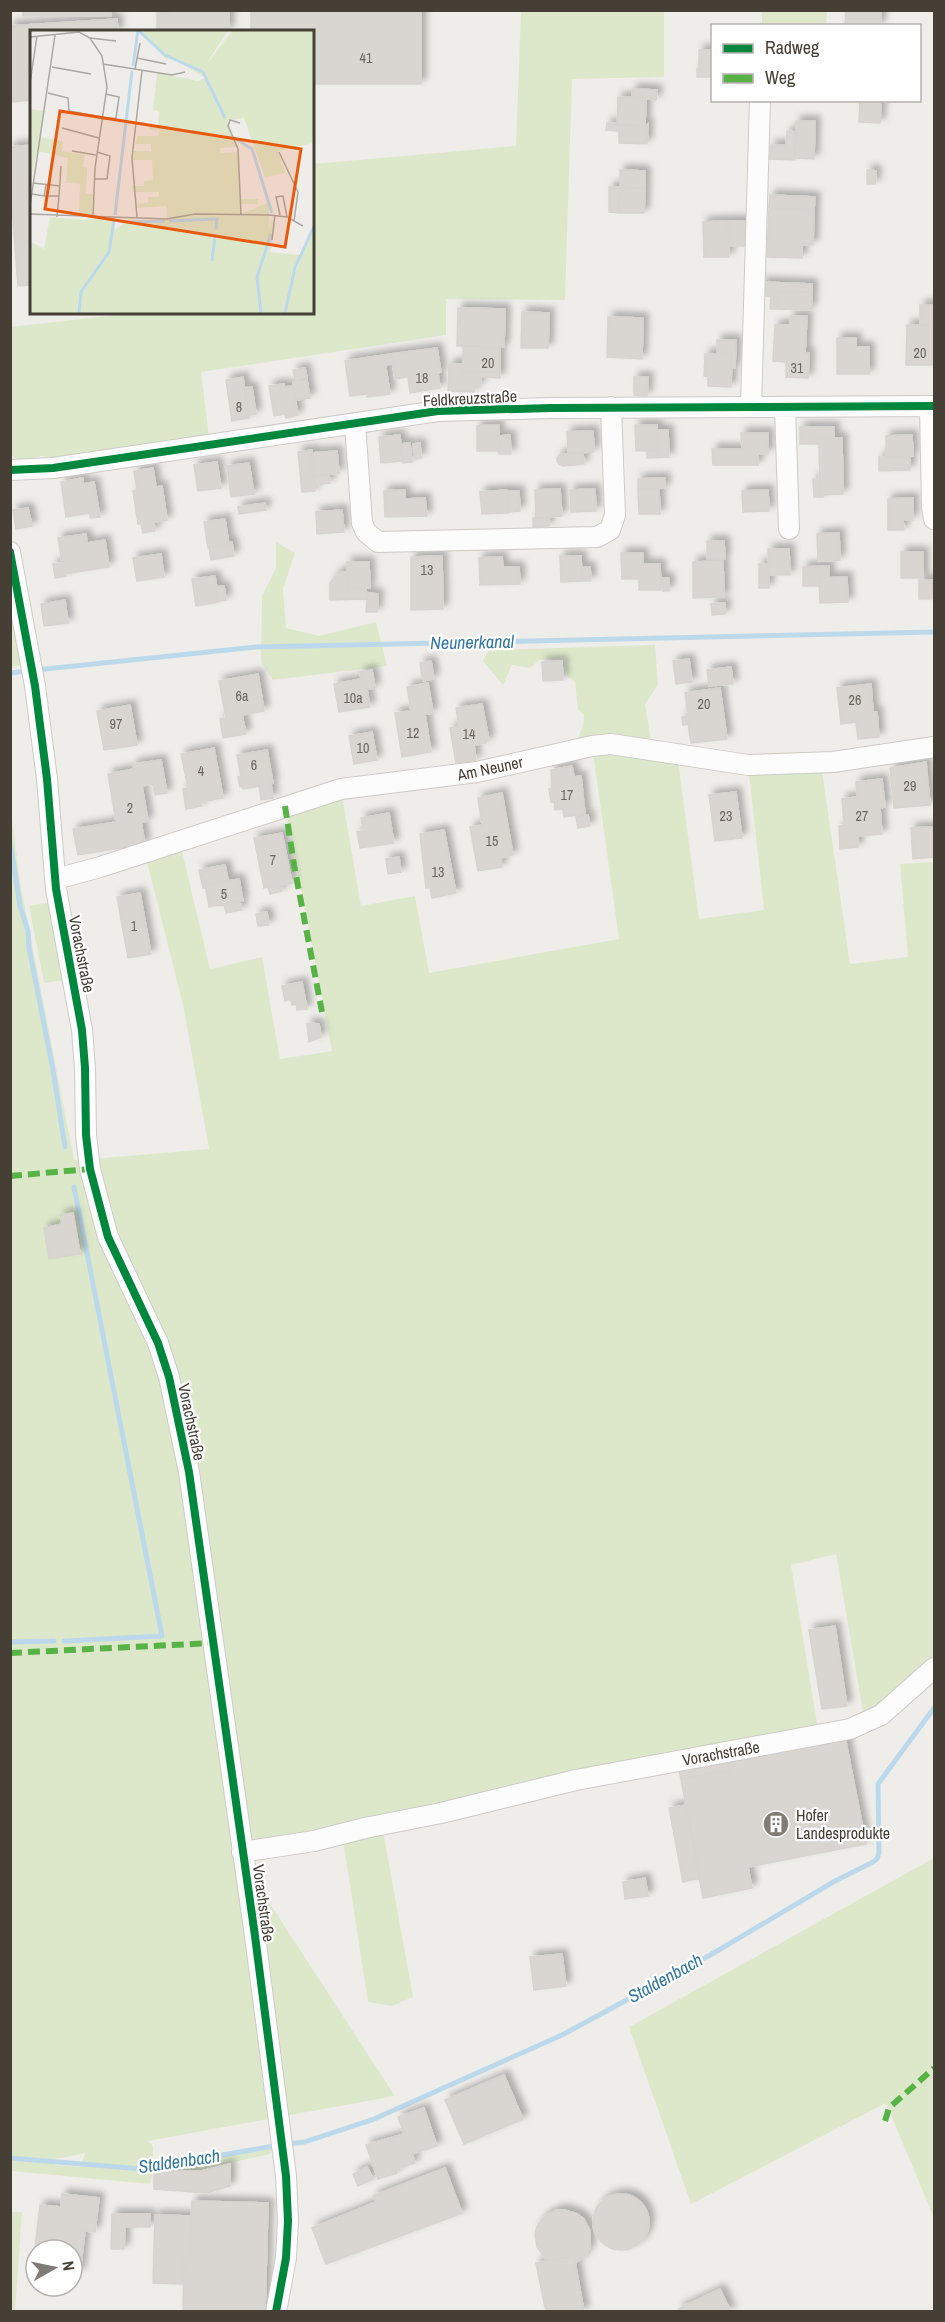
<svg xmlns="http://www.w3.org/2000/svg" width="945" height="2322" font-family="'Archivo Narrow',sans-serif">
	<defs>
		<filter id="shadow"><feDropShadow dx="5" dy="-5" stdDeviation="3" flood-color="#0004"/></filter>
	</defs>
	<rect width="100%" height="100%" fill="#efedea"/>
	<path fill="#dde8cb" fill-rule="evenodd" d="M521,11H664V77L572,79L565,300L446,299V335L201,372L209,437L55,459L42,456L21,460L11,456L10,327L143,312H312V164L516,146Z
		M762,11H827L826,25H762Z
		M276,542L295,553L283,589L286,628L319,636L376,622L387,666L273,680L261,662L262,596L276,568Z
		M10,581L26,664L11,667H10Z
		M655,645L658,685L645,704L651,740L608,733L577,740L583,726L584,715L578,710L575,682L567,676L565,658L539,660L530,668L512,665L503,685L483,661L488,650Z
		M592,746L677,752L699,919L764,910L748,765L821,764L850,964L908,957L900,864L934,862V1668L865,1724L836,1554L791,1565L819,1735L242,1852L189,1472L141,1306L92,1159L209,1149L183,1005L145,854L180,843L210,969L262,957L280,1059L332,1051L285,806L341,789L361,906L415,896L429,973L619,939Z
		M10,804L20,882L74,1160L86,1159L148,1329L193,1527L237,1853L395,2096L148,2141L153,2146V2163L176,2165L272,2148L270,2154L197,2170L153,2171L150,2184L11,2171ZM85,2153L81,2167L55,2165L51,2160Z
		M52,902L67,980L44,983L29,906Z
		M383,1831L413,1997L392,2006L368,2002L343,1840Z
		M934,1858V2218L886,2103L691,2204L629,2027Z
		M10,2212H22L15,2312L10,2311Z"/>
	<g fill="none" stroke-linecap="round" stroke-linejoin="round">
		<path stroke="#bcd9eb" stroke-width="5" d="M36,670L256,647L934,632
			M10,673L27,671
			M10,841L20,906L28,931L29,948L53,1070L65,1147
			M64,1641L162,1636L74,1187
			M10,1642L54,1641
			M289,2144L304,2142L374,2119L562,2035L712,1954L835,1881L873,1862L877,1859L879,1853L878,1784L934,1708
			M10,2158L142,2169L274,2146"/>
	</g>
	<path fill="#d9d6d2" stroke="#d7d4d0" stroke-width="1.5" filter="url(#shadow)" d="M23,10H111V16H23Z
		M170,10H229V31H157V13H170Z
		M251,10H421V84H312V32H251Z
		M846,10H881L880,26H845Z
		M117,19L118,32H32V100L10,102V26Z
		M699,50H712V77H697V69H699Z
		M632,89L657,90L656,100L632,97Z
		M618,97L646,98L645,126L617,125Z
		M860,100H881L880,123L859,122Z
		M796,121H815L814,159L795,158Z
		M607,123L645,126L648,124L647,144L619,143V131L606,130Z
		M787,131L796,132L795,160L770,159L771,145H786Z
		M32,145V285L18,286L10,181V147Z
		M620,170L645,171V188L620,187Z
		M867,170L876,171L875,184H867Z
		M609,187H620L619,213L609,212Z
		M620,187L645,188L644,213H619Z
		M770,195L815,197L814,210L769,208Z
		M769,208L814,210L813,245H802V258L767,257Z
		M728,221H747V246H729Z
		M728,221L729,257H704L703,222Z
		M762,282L812,284V292L777,291V309H770L771,296H761Z
		M777,291L812,292L811,310L777,309Z
		M920,305H934L933,326L920,325Z
		M458,308L505,309L504,347L457,346Z
		M522,312L549,313L548,348H521Z
		M790,316H807L805,353H809L808,378L786,377V362L773,361L775,325H790Z
		M608,317L643,318L642,359L607,357Z
		M907,325L934,326V365H906Z
		M837,338H856V347H869V374H837Z
		M717,340H736L735,368H731L732,354H717Z
		M463,346L500,347V372L463,371Z
		M437,348L441,372L438,373L440,388L410,393L408,377L395,379L391,354Z
		M391,354L392,364L386,365L384,355Z
		M705,354H732L731,387L708,386V377L704,376Z
		M384,355L390,394L367,397V394L350,396L345,361Z
		M449,364H463V371L500,372V378L481,377L480,386H474V392L448,391Z
		M305,368L307,378L295,380L293,370Z
		M243,377L249,418L232,421L226,380Z
		M634,377H648L647,396L634,395Z
		M307,380L310,398L296,400L293,382Z
		M284,384L285,387L293,386L298,415L286,418L285,414L274,416L269,386Z
		M252,387L256,414L249,415L244,388Z
		M499,425V451H477V426Z
		M635,425H657L658,450L636,451Z
		M800,427H834V438H819V444H800Z
		M657,430H668L669,457L647,458V451L658,450Z
		M593,431L594,452L568,453L567,432Z
		M741,433H768V454H758V465H713L712,449H742Z
		M400,435L402,461L381,463L379,437Z
		M510,435L511,454H499V436Z
		M912,435L913,456L886,457V436Z
		M819,438H842L843,494L820,495Z
		M410,443L412,462L403,463L401,444Z
		M420,443L421,458H414L413,444Z
		M312,450L315,491L302,492L298,452Z
		M337,451L339,473L312,476L311,453Z
		M583,453L584,464L562,466L557,462V458L561,454Z
		M879,457H910V470L879,471Z
		M217,462L221,488L198,491L194,465Z
		M249,463L254,494L231,497L227,466Z
		M153,468L156,487L162,486L167,520L154,522L155,531L143,533L141,524H138L133,491L137,490L134,471Z
		M329,474L330,483L315,485L314,476Z
		M83,478V484L94,482L100,517L90,518V513L66,517L61,482Z
		M665,478V488L638,489V479Z
		M813,479H820V495L823,494V497H814Z
		M659,488L660,514H639L638,489Z
		M560,489L562,516L536,518L535,490Z
		M595,489L596,511L571,512L570,490Z
		M405,490V499L425,498L427,516L385,517L384,491Z
		M507,490L508,513L482,514L480,492Z
		M768,490L769,511L743,512L742,491Z
		M507,491H519L520,511L508,512Z
		M913,498V520H888V499Z
		M265,503L266,510L239,514L238,507Z
		M28,508L32,526L16,529L13,510Z
		M342,510L344,532L317,534L316,512Z
		M549,517V526L533,527V518Z
		M225,519L229,545L208,548L204,522Z
		M888,520H903L904,530H888Z
		M839,533L840,560L818,561L817,534Z
		M86,534L87,543L105,540L109,567L65,574L66,576L55,578L53,564L62,563L58,538Z
		M707,541H724L725,559H707Z
		M232,542L234,556L211,560L209,547Z
		M768,549H789L790,575H769Z
		M901,552H923V578H901Z
		M621,553H643V564H660L661,590H639V579H622Z
		M161,554L164,577L137,581L133,558Z
		M442,556L443,609L411,610V557Z
		M560,556H581L582,581L561,582Z
		M502,557L503,567H519L520,584L480,585L479,558Z
		M723,561L724,597L693,598V562Z
		M347,562H369L370,588H348Z
		M759,564H768L769,588H759Z
		M829,566V577L819,578V586H803V567Z
		M582,567H590L591,581H582Z
		M339,572H347L348,588H366L367,599L330,600V583Z
		M215,576L219,602L196,606L192,579Z
		M847,577L848,602L820,603L819,578Z
		M662,578H669V591H663Z
		M919,580H932V599H919Z
		M224,586L226,600L218,601L216,587Z
		M368,593L378,594L377,612H366Z
		M65,600L68,623L44,626L41,604Z
		M725,603V614L712,615L711,604Z
		M689,659L692,682L676,684L673,661Z
		M431,661L434,679L423,681L420,663Z
		M562,661L563,680L543,681L542,662Z
		M731,667L733,684L709,686L707,670Z
		M372,670L375,688L367,689L370,707L339,712L334,684L361,679L360,672Z
		M258,674L264,711L242,715L246,734L223,738L220,719L226,718L219,681Z
		M428,683L433,713L425,714L431,752L402,757L395,713L411,711L407,687Z
		M871,684L873,712H877L879,737L858,739L856,722L841,724L837,688Z
		M720,688L727,739L691,743L688,724L683,725L682,717L688,716L685,693Z
		M482,704L489,740H486V743L474,745L476,760L456,763L450,728L459,726L456,708Z
		M130,705L137,745L104,750L97,711Z
		M372,732L377,760L354,764L349,736Z
		M214,748L223,798L201,802L202,806L186,809L183,789L188,788L181,754Z
		M267,750L273,783L271,784L273,798L261,800L259,786L243,789V786L240,787L238,777L241,776L237,755Z
		M161,760L167,793L155,795L153,784L142,786L148,821L141,822L145,844L78,855L73,829L116,822L108,774L134,769L133,764Z
		M926,762L930,805L894,808L890,768Z
		M572,766L574,777L581,776L585,814L564,817L563,809L555,810L554,801L551,802L549,789H552L551,770Z
		M882,779L885,807L880,808L882,834L858,836V847L840,849L839,826L844,825L842,799L857,797L856,782Z
		M736,792L742,838L715,841L709,795Z
		M502,793L513,855L500,858L502,867L478,871L470,827L482,825L478,798Z
		M389,813L394,843L360,848L357,832L364,831L361,818Z
		M588,815L590,826L578,828L576,817Z
		M934,827V857L913,859L911,828Z
		M444,830L456,893L432,898L430,887L426,888L420,834Z
		M282,833L292,883L281,885L282,891L270,894L268,887L264,888L254,838Z
		M399,857L401,872L388,874L386,859Z
		M225,865L228,880L205,884L206,887L203,888L199,870Z
		M239,879L243,901L209,907L205,884Z
		M140,893L151,954L128,958L117,897Z
		M240,901L242,910L226,913L224,904Z
		M267,912L269,925L258,926L256,914Z
		M302,982L307,1009L297,1010L296,1004L292,1005L291,999L285,1001L282,986Z
		M314,1023V1024H319L321,1037L309,1042L307,1024Z
		M73,1213L80,1254L49,1259L44,1228L62,1224L60,1215Z
		M835,1626L847,1706L822,1709L809,1630Z
		M844,1732L866,1844L748,1867L752,1888L703,1898L681,1779L729,1770L725,1755Z
		M726,1756L729,1770L681,1779L678,1766Z
		M686,1805L700,1878L683,1882L669,1808Z
		M645,1878L648,1896L625,1899L623,1882Z
		M562,1954L566,1986L534,1990L530,1957Z
		M504,2075L523,2119L464,2144L445,2100Z
		M424,2108L437,2146L412,2154L415,2163L396,2169L397,2173L378,2179L366,2145L404,2134L398,2117Z
		M230,2164V2186L207,2193L154,2189V2172L202,2171Z
		M367,2167L373,2179L358,2186L353,2174Z
		M445,2168L462,2213L326,2264L312,2228L376,2202L373,2196Z
		M593 2222a28 28 0 1 1 56 0a28 28 0 1 1-56 0Z
		M62,2194L99,2198L95,2232L85,2231L80,2273L72,2272V2250H36V2258H34L40,2205L61,2207Z
		M192,2201L268,2203L265,2312L183,2311L184,2259H190Z
		M557,2210H565L577,2214L584,2219L590,2231V2248L583,2258L575,2263L574,2256L547,2261L537,2247L535,2235L537,2226L545,2216Z
		M112,2214H150V2227H125L124,2249H111Z
		M155,2215L191,2216L190,2259H184L183,2284L153,2283Z
		M574,2256L584,2312H546L536,2263Z
		M720,2289L731,2312H679L678,2309Z"/>
	<g fill="none" stroke-linecap="round" stroke-linejoin="round">
		<defs>
			<path id="street" d="M930,406L932,507L934,519
				M751,407L760,100
				M785,407L789,529
				M355,423L362,523L366,532L378,542L597,537L610,530L615,515L611,407
				M10,470L53,468L438,411L551,408L934,406
				M10,552L35,686L47,779L56,889L82,1030L85,1068L86,1135L90,1169L108,1237L158,1343L169,1377L189,1472L255,1936L286,2176L288,2221L286,2258L276,2312
				M56,879L100,867L341,789L477,772L592,746L611,744L748,765L833,762L934,747
				M242,1852L314,1841L365,1828L441,1813L576,1780L850,1729L881,1715L934,1668"/>
		</defs>
		<use href="#street" stroke="#cdcbc7" stroke-width="22"/>
		<use href="#street" stroke="#fdfcfc" stroke-width="20"/>
		<path stroke="#57b346" stroke-width="6" stroke-dasharray="12 6" stroke-linecap="butt" d="M285,806L294,865L322,1012
			M10,1176L90,1169
			M10,1653L213,1643
			M885,2121L889,2108L934,2068"/>
		<defs>
			<path id="cycleway" d="M10,470L53,468L438,411L551,408L934,406
				M10,552L35,686L47,779L56,889L82,1030L85,1068L86,1135L90,1169L108,1237L158,1343L169,1377L189,1472L255,1936L286,2176L288,2221L286,2258L276,2312"/>
		</defs>
		<use href="#cycleway" stroke="#fff" stroke-width="11"/>
		<use href="#cycleway" stroke="#00873e" stroke-width="8"/>
	</g>
	<defs>
		<symbol id="building-disc" viewBox="-11 -11 22 22"><circle r="9.5" fill="#807c75" stroke="#fff"/><path d="M-4-6H4V6H1V3H-1V6H-4ZM-2.5-4.3h1.7v1.8h-1.7ZM.8-4.3h1.7v1.8H.8ZM-2.5-1h1.7V.8h-1.7ZM.8-1h1.7V.8H.8Z" fill="#fff"/></symbol>
	</defs>
	<g fill-rule="evenodd">
		<use href="#building-disc" x="761" y="1809" width="30" height="30"/>
	</g>
	<g text-anchor="middle" dominant-baseline="central" stroke-width="4.5" stroke-linejoin="round" paint-order="stroke">
		<g font-size="14" fill="#6b665e">
			<text x="366" y="58">41</text>
			<text x="920" y="353">20</text>
			<text x="488" y="363">20</text>
			<text x="797" y="368">31</text>
			<text x="422" y="378">18</text>
			<text x="239" y="407">8</text>
			<text x="427" y="570">13</text>
			<text x="242" y="696">6a</text>
			<text x="353" y="698">10a</text>
			<text x="855" y="700">26</text>
			<text x="704" y="704">20</text>
			<text x="116" y="724">97</text>
			<text x="413" y="733">12</text>
			<text x="469" y="734">14</text>
			<text x="363" y="748">10</text>
			<text x="254" y="765">6</text>
			<text x="201" y="771">4</text>
			<text x="910" y="786">29</text>
			<text x="567" y="795">17</text>
			<text x="130" y="808">2</text>
			<text x="726" y="816">23</text>
			<text x="862" y="816">27</text>
			<text x="492" y="841">15</text>
			<text x="273" y="860">7</text>
			<text x="438" y="872">13</text>
			<text x="224" y="894">5</text>
			<text x="134" y="926">1</text>
		</g>
		<g font-size="16" fill="#453f36" stroke="#fff">
			<text transform="translate(470 398) rotate(-3)">Feldkreuzstraße</text>
			<text transform="translate(490 768) rotate(-12)">Am Neuner</text>
			<text transform="translate(82 954) rotate(79)">Vorachstraße</text>
			<text transform="translate(192 1422) rotate(78)">Vorachstraße</text>
			<text transform="translate(721 1753) rotate(-10)">Vorachstraße</text>
			<text transform="translate(264 1903) rotate(82)">Vorachstraße</text>
		</g>
		<g font-size="16" fill="#453f36" stroke="#fff" text-anchor="start">
			<text x="796" y="1815">Hofer<tspan x="796" dy="18">Landesprodukte</tspan></text>
		</g>
		<g font-size="18" font-style="italic" fill="#3378a3" stroke="#fff">
			<text transform="translate(472 642) rotate(-1)">Neunerkanal</text>
			<text transform="translate(665 1978) rotate(-29)">Staldenbach</text>
			<text transform="translate(179 2161) rotate(-8)">Staldenbach</text>
		</g>
	</g>
	<g transform="translate(30 30)">
		<rect width="284" height="284" fill="#efedea"/>
		<path d="M108,0H198L176,35L203,0H283V113L248,121L255,143L235,147L214,88L198,90L208,117L190,118V123L208,122L210,169H228V174H211V184L239,172V198L242,186L244,199L240,222L270,225L254,283H0V211L14,219L20,187L53,190L84,187L85,200L96,191L136,190L137,176L106,178L105,174L118,173V167H129V162H103L102,156H114V151L123,150L122,130H102L104,121H121V114H106L107,106H128L129,100H119V95H128L129,81L123,80L127,43L168,51L175,48L139,26L137,30ZM0,79L15,81L10,107L33,111L32,121L55,125L53,137L57,138L56,164H63L62,185L49,186L50,154L36,153L38,128L7,121L0,153ZM283,199V283H256L264,246Z" fill="#dde8cb"/>
		<path fill="none" stroke="#bcd9eb" stroke-width="3" d="M109,1L135,25L173,42L195,88M103,36L108,0M206,109L222,119L242,183M85,185L102,41M139,191L187,189L186,199M97,192L135,191M182,231L185,206M49,283L51,262L79,222L84,190M231,283L227,247L241,204M255,283L265,238L284,196"/>
		<path fill="none" stroke="#aba7a2" stroke-width="1.5" d="M0,7L49,2L60,8L72,26L77,57L65,138L63,187M60,8L86,11M107,28L136,34M73,34L142,45L155,42M22,37L61,44M105,39L110,13M0,53L7,6M18,63L38,68L39,81L72,87M72,89L86,88L89,67L76,64M210,93L200,90L198,96L208,119L211,184M32,98L69,108M42,121L66,125M249,122L268,162L264,191M64,149H77L80,126L67,122M3,153L30,156M2,164L14,166L16,155M14,166H29L27,187M29,166L31,136M0,176L25,5M0,184L137,189L165,184L239,185L257,187L273,196M250,185L246,167L253,166L257,187M107,187L102,128L112,40M242,210L245,185"/>
		<path fill="#e8590c" fill-opacity="0.15" stroke="#e8590c" stroke-width="3" d="M30,81L271,119L255,217L15,179Z"/>
		<rect width="284" height="284" fill="none" stroke="#453f36" stroke-width="3"/>
	</g>
	<rect width="945" height="2322" fill="none" stroke="#453f36" stroke-width="24"/>
	<rect x="711" y="24" width="210" height="78" fill="#ffffff" stroke="#b5b2af" stroke-width="1.5"/>
	<rect x="723" y="44" width="30" height="9" fill="#00873e" stroke="#b5b2af" stroke-width="1.5"/>
	<text x="765" y="54" font-size="18" fill="#453f36">Radweg</text>
	<rect x="723" y="74" width="30" height="9" fill="#57b346" stroke="#b5b2af" stroke-width="1.5"/>
	<text x="765" y="84" font-size="18" fill="#453f36">Weg</text>
	<g transform="translate(54 2268) rotate(81)"><circle r="28" fill="#ffffff" stroke="#b5b2af" stroke-width="1.5"/>
	<path d="M0-4.5L10 22L0 15L-10 22Z" fill="#807c75"/>
	<text y="-9" font-size="16" font-weight="bold" text-anchor="middle" fill="#453f36">N</text>
	</g>
</svg>
